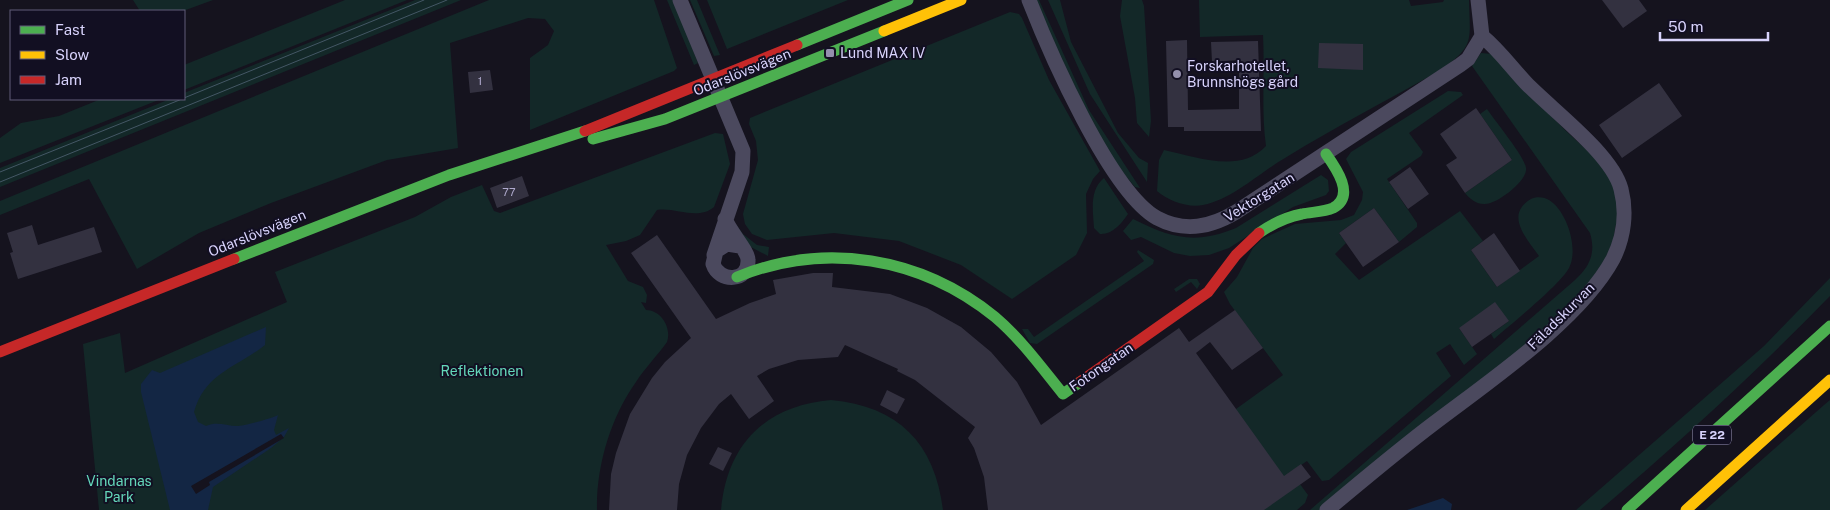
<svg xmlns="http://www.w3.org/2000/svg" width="1830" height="510" font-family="'Public Sans',sans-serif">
	<rect width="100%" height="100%" fill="#15131e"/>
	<path fill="#132828" d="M133,0H213L183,11H140Z
		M345,0H407L184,90V65Z
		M415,0H461L0,187V168L170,99H184V93Z
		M489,0H654L677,68L674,71L530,130V58L548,45L554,31L545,19L528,18L450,43L458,148L387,160L271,203L199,233L137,269L89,179L0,215V201Z
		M667,0H674L698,63L694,65Z
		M690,0H697L720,55L714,56Z
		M707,0H848L727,49Z
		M1034,0H1039L1089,110L1140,188L1135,187C1088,134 1063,64 1034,0Z
		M1048,0H1060L1071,42L1118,133L1139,158L1148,163L1147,182L1090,94Z
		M1122,0H1142L1144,6L1151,121L1149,137L1137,123L1135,98L1120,16Z
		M1199,0H1409L1411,6L1443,2L1444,0H1469C1470,42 1475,46 1439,71C1388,100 1335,127 1285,158C1259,173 1233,199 1203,205C1188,208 1168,201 1157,191L1159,160L1164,150C1197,157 1240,174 1266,146C1261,110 1265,72 1263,35L1200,37Z
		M1010,12L1019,14L1022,18L1049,80L1100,171L1093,179L1086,194L1087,233L1076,255L1012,299L961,265L899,241L834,233L767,240L752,234L745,224L743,214L758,160L756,141L749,124L750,118Z
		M1481,53L1492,54L1565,130L1604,166L1617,193L1619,209L1613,240L1606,258L1592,278L1576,298L1522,351L1323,510H1310L1575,280C1590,266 1596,253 1590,233L1472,66Z
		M1448,91L1461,92L1463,95L1409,133L1423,152L1421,156L1387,179L1417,223V227L1399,242L1374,208L1339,233L1346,243L1335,254L1359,280L1460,211L1483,241L1471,250L1497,287L1539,256C1527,239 1504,215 1531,199C1536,196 1545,197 1549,200C1567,211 1579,249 1569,268C1558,287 1512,323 1494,339L1491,334L1509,321L1459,328L1477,354L1464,365L1450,344L1436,353L1451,376L1329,480L1322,481L1307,461L1291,472L1308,495L1305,503L1297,510H1264L1236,409L1283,375L1230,304L1224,292L1237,277L1253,248L1262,239L1295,224L1341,220L1354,215L1362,200L1363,192L1346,159L1351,152Z
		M101,99H161L0,163V138L21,123L59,116Z
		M1487,109C1495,121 1525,157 1526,168C1528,181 1496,205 1484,204C1476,204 1470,199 1465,193L1512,160L1480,114Z
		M715,133L723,134L730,164L714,207C697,221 676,207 657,210L640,235L626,241L606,245L628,281L643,287L647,295L646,303L641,302L646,310C661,310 672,328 667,342C657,356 645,368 636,382C611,417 596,466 597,510H99L83,344L120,333L125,373L287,302L275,272L415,217L451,197L482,185L494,211L500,213Z
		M1321,175L1328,180L1329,191L1326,195L1293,207L1229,248L1209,255L1190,256L1174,253L1141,237L1131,240L1123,231L1133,219C1171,238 1195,245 1236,228Z
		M1104,178L1128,214C1122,223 1112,235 1100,234L1094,228C1093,211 1089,190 1104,178Z
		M736,224L743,234L757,245L769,247L768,256L749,246Z
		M1138,250L1154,260L1153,264L1037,344L1030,343L1022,329H1028L1034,337L1144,261L1137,252Z
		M1830,278V296C1757,371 1680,442 1600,510H1576L1764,346Z
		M1189,279H1197L1200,284L1197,289L1191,282L1176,292L1174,289Z
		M831,400C898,406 935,443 943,510H721C727,444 765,406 831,400Z
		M1830,400V510H1705L1824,405Z"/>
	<path fill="#132644" d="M266,327L265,345C236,368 205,373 194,412L198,422L206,426C217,421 226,426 237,426C243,426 274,418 278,415L274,430L276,435L289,428L284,437L271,448L213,487L208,510H170L141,392V384L152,370L160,373Z
		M1443,498L1452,504L1451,510H1407Z"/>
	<path fill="#15131e" d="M281,434L284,438L209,482L210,485L196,494L191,486Z"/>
	<path fill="#333140" d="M1602,0H1639L1647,11L1623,28Z
		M1187,40L1188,110L1239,109V60L1212,62L1211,42L1258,41L1261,131H1184V127H1168L1166,41Z
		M1319,43L1363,44V70L1318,68Z
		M490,70L493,90L470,93L468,72Z
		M1659,83L1682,116L1622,158L1599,125Z
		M1476,108L1512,160L1465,193L1446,165L1457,158L1440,134Z
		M1410,167L1429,194L1408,209L1389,182Z
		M522,176L529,196L497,208L490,188Z
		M1374,208L1399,242L1363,267L1339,233Z
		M32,225L38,245L94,227L102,252L18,279L10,253L13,252L7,233Z
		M1494,233L1520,271L1497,287L1471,250Z
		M657,235L716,319L750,303L776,294L773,280L813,273H833L832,287L890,294L927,308L961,327L991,352L1017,382L1041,425L1179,328L1189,342L1235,310L1263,348L1232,370L1210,342L1196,353L1284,476L1301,464L1311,477L1264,510H988L984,477L974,448L968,438L975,427L915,380L897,371L898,369L845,345L838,357L798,360L769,369L757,376L774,401L749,419L731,394L719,404L701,428L687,455L679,484L677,510H609L611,474L616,453L630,414L652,378L665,362L691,338L631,253Z
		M1495,302L1509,321L1472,347L1459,328Z
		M887,390L905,399L897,414L880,405Z
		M718,447L732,453L723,471L709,464Z"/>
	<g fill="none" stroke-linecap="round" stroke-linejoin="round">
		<path stroke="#4b495e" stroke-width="15" d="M680,0L743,151L742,172L714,255
			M1029,0C1049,51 1110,192 1157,218C1185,233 1211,227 1236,212L1460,65L1468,59L1482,36
			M725,219C730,232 748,251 748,260C749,282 719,283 713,264L716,251L727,244L740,246
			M1327,510C1362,481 1396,452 1433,424C1488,382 1580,320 1613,259C1624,237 1627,212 1621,189C1612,154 1552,110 1526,83C1511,67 1499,50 1482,36L1478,0"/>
		<path stroke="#4caf50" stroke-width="11" d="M797,45L908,0
			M593,139L665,119L884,31
			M1259,233C1272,224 1286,217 1302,214C1311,212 1324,212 1333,208C1356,196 1336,168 1326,154
			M234,259L449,175L585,131
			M737,277C825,241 921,257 995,317C1021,339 1042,368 1063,394L1080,382
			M1627,510L1830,326"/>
		<path stroke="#ffc107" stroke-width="11" d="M884,31L961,0
			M1686,510L1830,380"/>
		<path stroke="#c62828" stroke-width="11" d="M585,131L797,45
			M0,352L234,259
			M1080,382L1208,292L1236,255L1259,233"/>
		<path stroke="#445765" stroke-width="1" d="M184,98L424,0
			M0,172L182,99
			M0,182L447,0"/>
	</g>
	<g fill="#9490ae" stroke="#120f22" stroke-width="2">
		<rect x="825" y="48" width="10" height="10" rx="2.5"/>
		<circle cx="1177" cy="74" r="5"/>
	</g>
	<g text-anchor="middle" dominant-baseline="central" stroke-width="4" stroke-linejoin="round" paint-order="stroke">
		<g font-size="11" fill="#afaacd">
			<text x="480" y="81">1</text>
			<text x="509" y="192">77</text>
		</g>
		<rect fill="#120f22" stroke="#9d98bb" stroke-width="1" x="1693" y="425.5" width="38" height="19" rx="4"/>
		<g font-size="12" font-weight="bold" fill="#d8d3fc">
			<text x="1712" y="435">E 22</text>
		</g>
		<g font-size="14" fill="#d8d3fc" stroke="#120f22" text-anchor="start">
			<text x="840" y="53">Lund MAX IV</text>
			<text x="1187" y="66">Forskarhotellet,<tspan x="1187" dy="16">Brunnshögs gård</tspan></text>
		</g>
		<g font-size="14" fill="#d8d3fc" stroke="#120f22">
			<text transform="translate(742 72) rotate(-22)">Odarslövsvägen</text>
			<text transform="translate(1259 197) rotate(-32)">Vektorgatan</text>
			<text transform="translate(257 233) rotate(-22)">Odarslövsvägen</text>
			<text transform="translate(1561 316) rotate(-45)">Fäladskurvan</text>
			<text transform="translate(1101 367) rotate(-35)">Fotongatan</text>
		</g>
		<g font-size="14" fill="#64d7ba" stroke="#120f22">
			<text x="482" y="371">Reflektionen</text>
			<text x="119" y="481">Vindarnas<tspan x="119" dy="16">Park</tspan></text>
		</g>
	</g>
	<rect x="10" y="10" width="175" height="90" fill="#120f22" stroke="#615d79"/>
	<rect x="20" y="26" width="25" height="8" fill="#4caf50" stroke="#615d79"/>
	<text x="55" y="35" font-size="15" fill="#d8d3fc">Fast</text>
	<rect x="20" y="51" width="25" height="8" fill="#ffc107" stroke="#615d79"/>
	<text x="55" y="60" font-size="15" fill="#d8d3fc">Slow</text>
	<rect x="20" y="76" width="25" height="8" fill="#c62828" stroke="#615d79"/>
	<text x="55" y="85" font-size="15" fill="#d8d3fc">Jam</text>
	<path d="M1660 32v8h108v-8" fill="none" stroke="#d8d3fc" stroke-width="2.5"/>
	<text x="1668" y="32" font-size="15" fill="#d8d3fc" stroke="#120f22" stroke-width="4" paint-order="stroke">50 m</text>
</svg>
